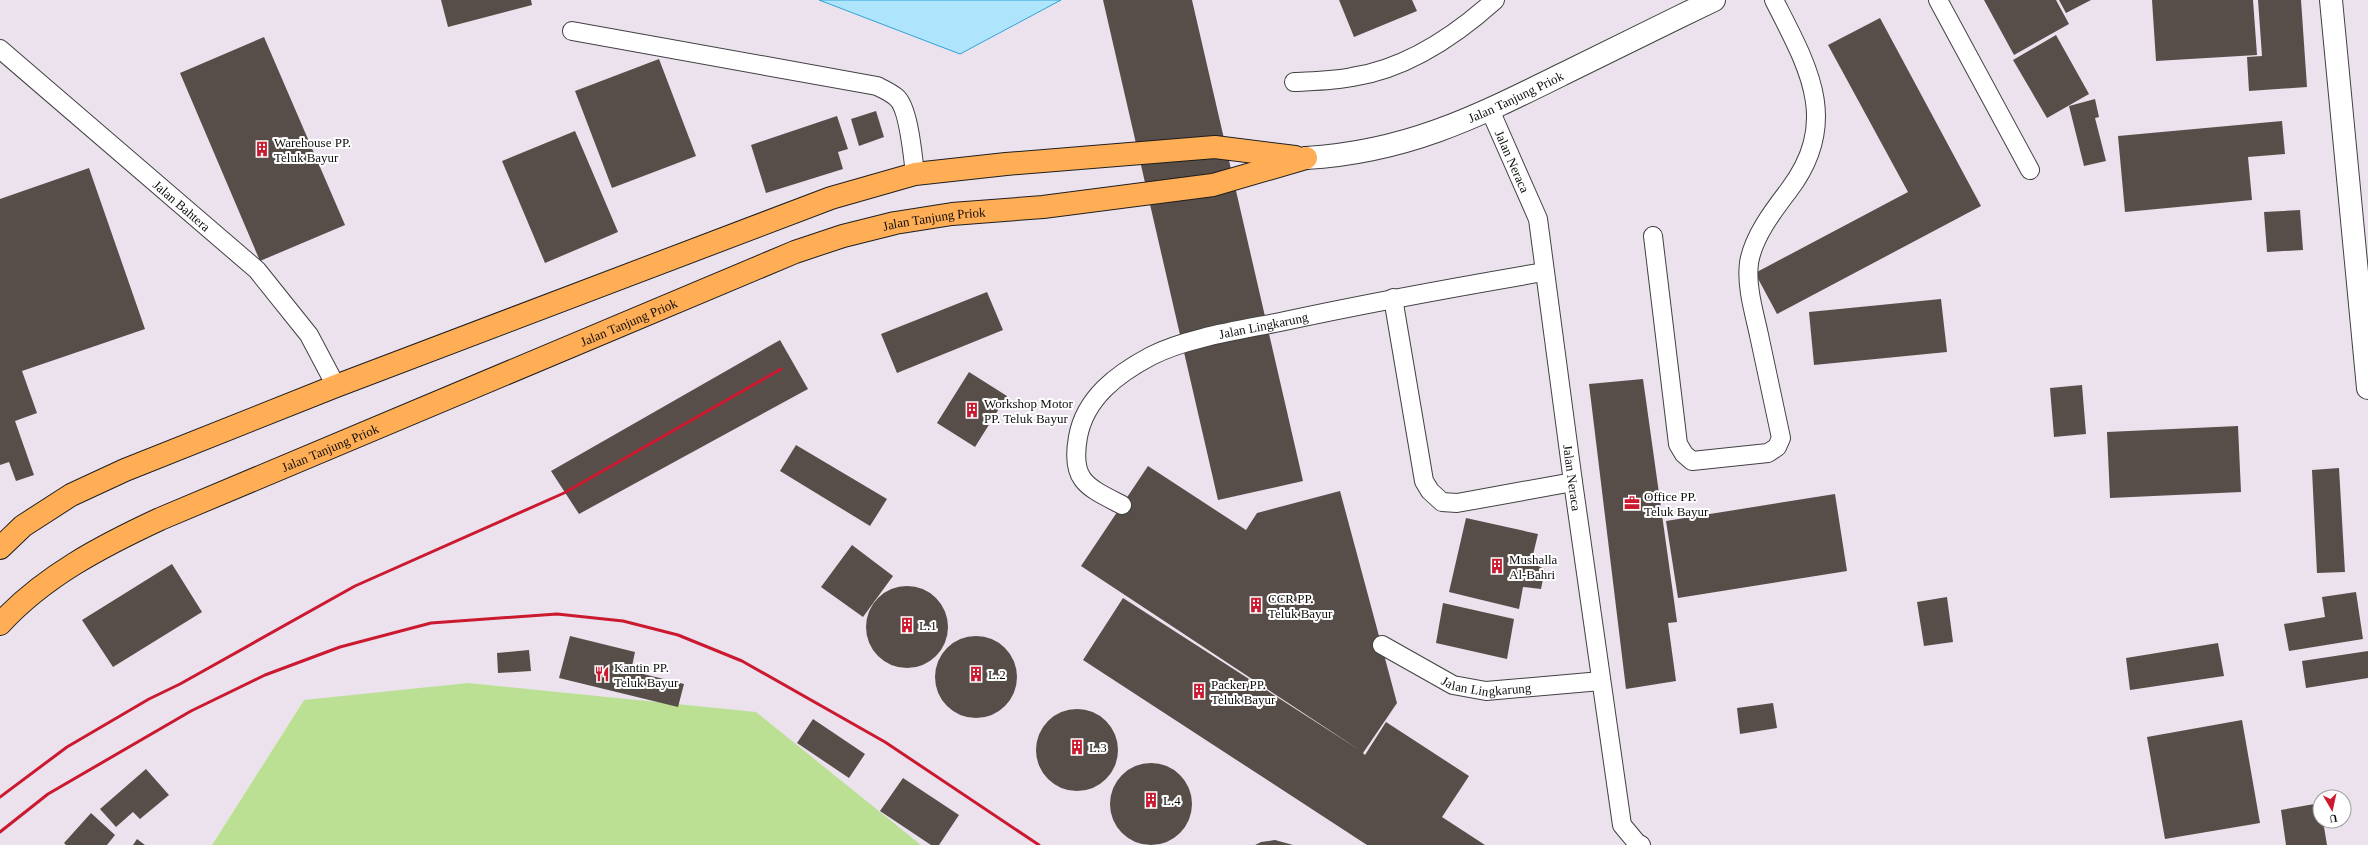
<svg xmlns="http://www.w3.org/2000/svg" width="2368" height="845" font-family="'Times New Roman',serif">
	<rect width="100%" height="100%" fill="#fffbef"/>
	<path fill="#ebe2ee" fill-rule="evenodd" d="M0,0H2368V845H742L304,700L212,845H0ZM2320,797H2344V821H2320Z"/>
	<path fill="#bbe093" d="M468,683L756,712L921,845H212L304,700Z"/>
	<path fill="#afe5fc" stroke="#2fa3d9" d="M819,0H1061L960,54Z"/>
	<path fill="#584e49" d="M441,0H531L532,5L448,27Z
		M1103,0H1192L1303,481L1218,500Z
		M1339,0H1412L1417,11L1354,37Z
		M1984,0H2056L2069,24L2014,55Z
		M2059,0H2091L2066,13Z
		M2152,0H2253L2257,55L2156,61Z
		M2258,0H2301L2307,87L2249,91L2247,57L2262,56Z
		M1880,18L1981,206L1777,314L1755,273L1908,192L1828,45Z
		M2056,35L2089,94L2047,118L2013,60Z
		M264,37L345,225L260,261L180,73Z
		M659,59L696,156L612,188L575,91Z
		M2095,99L2099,117L2095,118L2106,161L2084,166L2069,106Z
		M876,111L884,137L859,146L851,119Z
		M837,116L848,149L838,152L843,169L766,193L751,145Z
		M2282,121L2285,154L2248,157L2252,200L2125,212L2118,136Z
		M575,131L618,232L545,263L502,161Z
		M89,168L145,329L22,371L37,413L15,421L34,475L16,481L9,462L0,465V199Z
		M2300,210L2303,250L2267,252L2264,212Z
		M987,292L1003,330L897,373L881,334Z
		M1941,299L1947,352L1814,365L1809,312Z
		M780,340L808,389L579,514L551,471Z
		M969,372L1007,396L975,447L937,423Z
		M1643,379L1677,622L1668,623L1676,681L1626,689L1589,384Z
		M2082,385L2086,434L2054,437L2050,388Z
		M2238,426L2241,492L2110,498L2107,432Z
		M796,445L887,499L870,526L780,471Z
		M1148,466L1246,530L1257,513L1340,491L1397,703L1363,753L1365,755L1386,722L1469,776L1442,817L1485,845H1367L1083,660L1123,598L1361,751L1081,566Z
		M2339,468L2345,572L2317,573L2312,470Z
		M1835,494L1847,571L1678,598L1666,521Z
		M1466,518L1538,534L1531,563L1545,569L1541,589L1523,587L1519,609L1449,592Z
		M852,545L893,576L863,617L821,587Z
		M172,564L202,612L113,667L82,620Z
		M866 627a41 41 0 1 1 82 0a41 41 0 1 1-82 0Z
		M2356,592L2363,639L2289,651L2284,624L2325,617L2322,597Z
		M1947,597L1953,642L1924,646L1917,602Z
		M1443,603L1514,619L1507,659L1436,643Z
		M570,636L635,652L631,671L684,684L678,707L559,678Z
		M935 677a41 41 0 1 1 82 0a41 41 0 1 1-82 0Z
		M2218,643L2224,676L2130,690L2126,658Z
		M529,650L531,671L498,673L497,653Z
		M2368,651V678L2306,688L2302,661Z
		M1773,703L1777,728L1740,734L1737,708Z
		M1036 750a41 41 0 1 1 82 0a41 41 0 1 1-82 0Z
		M813,719L865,754L849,778L797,743Z
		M2242,720L2260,823L2165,839L2147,737Z
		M1110 804a41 41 0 1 1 82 0a41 41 0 1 1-82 0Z
		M146,769L169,795L140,819L133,812L116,827L100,809Z
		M903,778L959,815L939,845H931L880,811Z
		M2320,803V821H2323L2327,845H2286L2281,810Z
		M91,813L115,835L107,845H66L64,843Z
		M137,839L145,845H133Z
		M1275,840L1293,845H1255L1261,842Z"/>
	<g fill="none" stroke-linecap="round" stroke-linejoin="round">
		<defs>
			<g id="service">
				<path d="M1938,0L2030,170"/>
				<path d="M572,31L877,86C883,89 890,92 896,97C909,107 913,158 915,174"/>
				<path id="s1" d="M0,49L257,270L309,335L336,386"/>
				<path d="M1294,82C1313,81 1333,81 1352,77C1406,69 1455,36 1495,0"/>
				<path id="s2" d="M1490,110L1538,219L1573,482L1622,825L1637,843L1641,845"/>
				<path d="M1653,236L1678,444L1684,454L1692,461L1768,453L1777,447L1781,438C1774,404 1766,369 1759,335C1754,312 1746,286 1749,263C1753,237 1773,211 1789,190C1841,121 1808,67 1774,0"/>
				<path d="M1393,298L1424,481L1430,491L1442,502L1457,503L1573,482"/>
				<path id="s3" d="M1122,505C1087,487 1070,481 1078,437C1085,398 1117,374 1151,356C1186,338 1240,330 1280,322C1368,303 1456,287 1544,272"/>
				<path id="s4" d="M1382,645L1453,685L1486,691L1601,681"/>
			</g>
			<g id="tertiary">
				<path d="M2331,0L2368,388"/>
				<path id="s5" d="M1306,158C1407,152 1476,117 1565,73C1614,49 1664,24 1714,0"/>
			</g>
			<g id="trunk">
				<path d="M0,548L23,526L71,495L125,470L336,386L831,198L915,174L1006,164L1215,147L1295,157"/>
				<path id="s6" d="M0,624C44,576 102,546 160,519L795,252L843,236L895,223L952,214L1043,207L1213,185L1306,158"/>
			</g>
		</defs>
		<use href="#service" stroke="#414141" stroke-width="20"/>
		<use href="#tertiary" stroke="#414141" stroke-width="24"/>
		<use href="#trunk" stroke="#1f1f1f" stroke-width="24"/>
		<use href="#service" stroke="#fff" stroke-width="18"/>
		<use href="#tertiary" stroke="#fff" stroke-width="22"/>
		<use href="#trunk" stroke="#ffae56" stroke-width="22"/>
		<path stroke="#cb1930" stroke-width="3" d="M0,797L67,747L149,699L180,684L355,586L564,493L781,369
			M0,832L48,794L191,711L265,675L340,647L431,623L557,614L623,621L678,635L742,661L885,742L1039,845"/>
	</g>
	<defs>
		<symbol id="building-bare" viewBox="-9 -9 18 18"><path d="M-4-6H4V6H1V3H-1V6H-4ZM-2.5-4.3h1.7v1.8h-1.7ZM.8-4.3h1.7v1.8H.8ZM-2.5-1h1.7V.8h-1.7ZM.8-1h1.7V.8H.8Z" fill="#cb1930" stroke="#fff" stroke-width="2.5" paint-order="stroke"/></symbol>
		<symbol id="office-bare" viewBox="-9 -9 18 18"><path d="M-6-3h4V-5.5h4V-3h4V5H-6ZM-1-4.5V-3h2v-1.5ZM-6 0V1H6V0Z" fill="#cb1930" stroke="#fff" stroke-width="2.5" paint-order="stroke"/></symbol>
		<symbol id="restaurant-bare" viewBox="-9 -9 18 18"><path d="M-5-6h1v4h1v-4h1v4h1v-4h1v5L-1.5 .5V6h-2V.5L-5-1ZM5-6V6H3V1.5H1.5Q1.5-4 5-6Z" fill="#cb1930" stroke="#fff" stroke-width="2.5" paint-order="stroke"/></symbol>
	</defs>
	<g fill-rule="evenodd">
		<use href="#building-bare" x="251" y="138" width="22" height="22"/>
		<use href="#building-bare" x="961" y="399" width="22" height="22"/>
		<use href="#office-bare" x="1621" y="492" width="22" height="22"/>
		<use href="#building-bare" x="1486" y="555" width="22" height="22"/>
		<use href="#building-bare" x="1245" y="594" width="22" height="22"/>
		<use href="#building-bare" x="896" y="614" width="22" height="22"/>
		<use href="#restaurant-bare" x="591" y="663" width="22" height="22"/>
		<use href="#building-bare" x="965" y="663" width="22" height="22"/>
		<use href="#building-bare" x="1188" y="680" width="22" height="22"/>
		<use href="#building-bare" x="1066" y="736" width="22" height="22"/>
		<use href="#building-bare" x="1140" y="789" width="22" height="22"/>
	</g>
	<g text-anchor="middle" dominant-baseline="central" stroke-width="4" stroke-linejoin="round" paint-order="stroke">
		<g font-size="13" fill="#0e0e0e" stroke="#fff">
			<text stroke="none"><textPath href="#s5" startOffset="220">Jalan Tanjung Priok</textPath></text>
			<text stroke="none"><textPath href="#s2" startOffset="56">Jalan Neraca</textPath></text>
			<text stroke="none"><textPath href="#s1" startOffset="240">Jalan Bahtera</textPath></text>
			<text stroke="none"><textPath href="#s6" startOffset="1025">Jalan Tanjung Priok</textPath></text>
			<text stroke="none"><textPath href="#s6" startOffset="701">Jalan Tanjung Priok</textPath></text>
			<text stroke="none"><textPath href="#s3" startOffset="321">Jalan Lingkarung</textPath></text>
			<text stroke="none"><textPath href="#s6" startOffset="377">Jalan Tanjung Priok</textPath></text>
			<text stroke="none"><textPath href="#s2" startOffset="380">Jalan Neraca</textPath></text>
			<text stroke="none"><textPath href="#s4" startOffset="115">Jalan Lingkarung</textPath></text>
		</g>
		<g font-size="13" fill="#0e0e0e" stroke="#fff" text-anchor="start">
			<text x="274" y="142">Warehouse PP.<tspan x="274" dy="15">Teluk Bayur</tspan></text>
			<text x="984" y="403">Workshop Motor<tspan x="984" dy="15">PP. Teluk Bayur</tspan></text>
			<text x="1644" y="496">Office PP.<tspan x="1644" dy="15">Teluk Bayur</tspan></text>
			<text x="1509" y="559">Mushalla<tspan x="1509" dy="15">Al-Bahri</tspan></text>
			<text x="1268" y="598">CCR PP.<tspan x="1268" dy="15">Teluk Bayur</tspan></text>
			<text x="919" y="625">L.1</text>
			<text x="614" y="667">Kantin PP.<tspan x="614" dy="15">Teluk Bayur</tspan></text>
			<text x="988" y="674">L.2</text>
			<text x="1211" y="684">Packer PP.<tspan x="1211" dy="15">Teluk Bayur</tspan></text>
			<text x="1089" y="747">L.3</text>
			<text x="1163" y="800">L.4</text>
		</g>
	</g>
	<g transform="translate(2332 809) rotate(171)"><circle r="19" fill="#ffffff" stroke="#9f9f9f"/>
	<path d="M0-3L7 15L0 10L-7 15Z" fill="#cb1930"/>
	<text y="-6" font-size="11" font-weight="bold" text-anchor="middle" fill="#0e0e0e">U</text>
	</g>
</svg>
